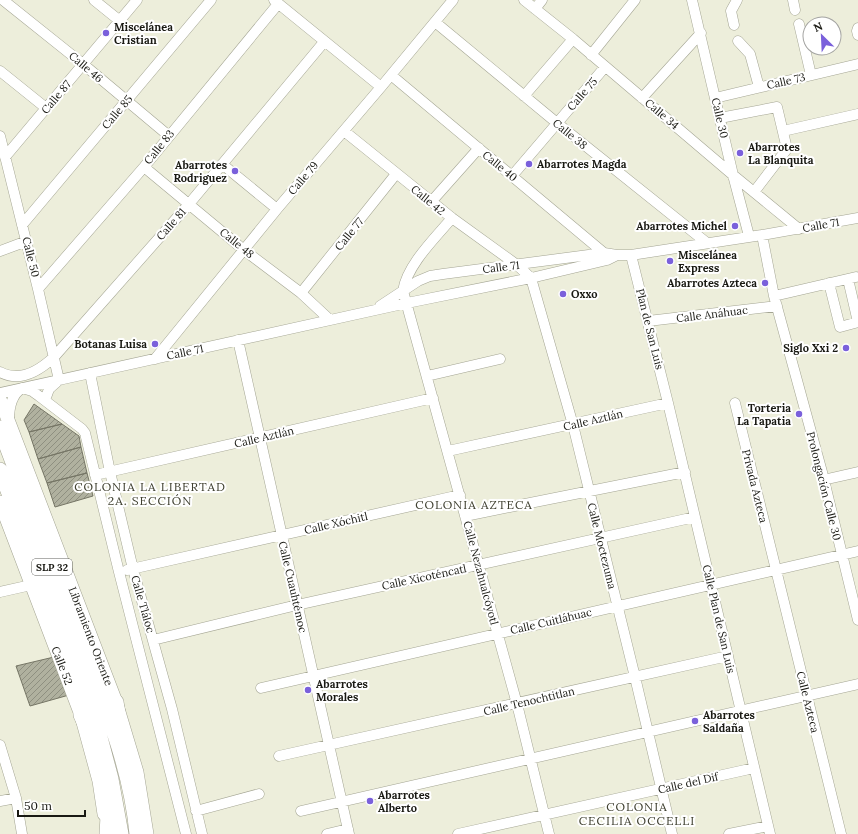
<svg xmlns="http://www.w3.org/2000/svg" width="858" height="834" font-family="Lora,serif">
	<defs>
		<pattern id="building-hatch" width="6" height="6" patternUnits="userSpaceOnUse"><rect width="6" height="6" fill="#b0b19f"/><path d="M-1 1l2-2M0 6l6-6M5 7l2-2" fill="none" stroke="#8e8f80"/></pattern>
	</defs>
	<rect width="100%" height="100%" fill="#edeedb"/>
	<path fill="url(#building-hatch)" stroke="#767666" d="M34,404L62,424L29,432L24,420Z
		M62,424L79,436L81,447L38,459L29,432Z
		M81,447L87,473L47,483L38,459Z
		M87,473L93,496L55,507L47,483Z
		M54,657L69,695L30,706L16,666Z"/>
	<g fill="none" stroke-linecap="round" stroke-linejoin="round">
		<defs>
			<path id="minor" d="M3,0L83,64L169,136
				M94,0L120,21
				M274,0L381,87
				M524,0L573,39L733,175L799,229
				M692,0L733,175L749,236
				M793,0L795,10
				M535,9L542,0
				M435,22L557,123L707,243
				M799,24L811,75
				M734,25L731,11L737,0
				M858,28L857,31L858,35
				M738,41L750,54L759,87
				M591,55L635,0
				M0,71L46,108
				M391,75L604,253L605,256
				M524,96L573,39
				M642,98L701,33
				M715,98L858,64
				M720,118L777,107L787,149L754,192
				M344,131L452,218L517,265L531,278L573,425L635,677L672,834
				M783,131L858,114
				M0,136L38,289L59,380L49,389L45,400
				M5,157L137,0
				M222,164L277,209
				M144,167L244,250L301,293L330,320
				M512,176L605,67
				M431,202L479,148
				M452,218C435,238 407,265 403,291L517,704L549,834
				M22,225L211,0
				M762,235L774,296L822,472L858,620
				M0,251L27,241
				M631,255L668,403L770,834
				M829,283L840,327L858,322L848,279
				M38,289L144,167L278,4
				M301,293L396,174
				M774,296L856,277
				M380,306L418,281L430,276L443,274L604,253L617,255H631L762,235L858,218
				M648,321L777,306
				M238,340L349,834
				M155,359L277,209L381,87L453,0
				M0,372C20,383 39,371 54,357L189,204L324,42
				M90,373L110,472L133,569L172,709L202,834
				M427,376L500,359
				M0,393L407,303L531,278L607,260L617,255
				M735,403L841,834
				M9,420C9,408 11,395 22,388L32,391L39,396L82,429L85,433L119,572L186,834
				M448,451L668,403
				M95,475L433,398
				M823,480L858,472
				M465,516L685,472
				M127,570L460,495
				M0,592L31,585
				M153,640L297,605L695,517
				M261,688L858,551
				M0,745L16,798L22,834
				M279,756L728,656
				M0,801L16,798
				M196,811L259,794
				M301,811L858,684
				M327,834L348,829
				M458,834L754,768
				M729,834L768,826"/>
			<g id="major">
				<path id="s1" d="M0,399L116,702L137,772L147,834"/>
				<path id="s2" d="M0,502L81,715L99,781L104,814"/>
			</g>
			<path id="highway" d="M0,428C27,499 53,570 80,640C104,703 131,767 137,834
				M0,470L93,711L111,779L121,834
				M116,702L121,733
				M81,715L94,743
				M107,834L109,799"/>
		</defs>
		<use href="#minor" stroke="#a4a593" stroke-width="11"/>
		<use href="#major" stroke="#a4a593" stroke-width="14"/>
		<use href="#highway" stroke="#a4a593" stroke-width="16"/>
		<use href="#minor" stroke="#fff" stroke-width="10"/>
		<use href="#major" stroke="#fff" stroke-width="13"/>
		<use href="#highway" stroke="#fff" stroke-width="15"/>
	</g>
	<g fill="#7a60db" stroke="#fff" stroke-width="1.5">
		<circle cx="106" cy="33" r="4"/>
		<circle cx="740" cy="153" r="4"/>
		<circle cx="529" cy="164" r="4"/>
		<circle cx="235" cy="171" r="4"/>
		<circle cx="735" cy="226" r="4"/>
		<circle cx="670" cy="261" r="4"/>
		<circle cx="765" cy="283" r="4"/>
		<circle cx="563" cy="294" r="4"/>
		<circle cx="155" cy="344" r="4"/>
		<circle cx="846" cy="348" r="4"/>
		<circle cx="799" cy="414" r="4"/>
		<circle cx="308" cy="690" r="4"/>
		<circle cx="695" cy="721" r="4"/>
		<circle cx="370" cy="801" r="4"/>
	</g>
	<g text-anchor="middle" dominant-baseline="central" stroke-width="4" stroke-linejoin="round" paint-order="stroke">
		<rect fill="#fff" stroke="#5e5e5a" stroke-width="1" x="32" y="559" width="40" height="16" rx="3"/>
		<g font-size="10" font-weight="bold" fill="#191913">
			<text x="52" y="567">SLP 32</text>
		</g>
		<g font-size="11" font-weight="bold" fill="#191913" stroke="#fff" text-anchor="start">
			<text x="114" y="27">Miscelánea<tspan x="114" dy="13">Cristian</tspan></text>
			<text x="748" y="147">Abarrotes<tspan x="748" dy="13">La Blanquita</tspan></text>
			<text x="537" y="164">Abarrotes Magda</text>
			<text x="227" y="165" text-anchor="end">Abarrotes<tspan x="227" dy="13">Rodriguez</tspan></text>
			<text x="727" y="226" text-anchor="end">Abarrotes Michel</text>
			<text x="678" y="255">Miscelánea<tspan x="678" dy="13">Express</tspan></text>
			<text x="757" y="283" text-anchor="end">Abarrotes Azteca</text>
			<text x="571" y="294">Oxxo</text>
			<text x="147" y="344" text-anchor="end">Botanas Luisa</text>
			<text x="838" y="348" text-anchor="end">Siglo Xxi 2</text>
			<text x="791" y="408" text-anchor="end">Torteria<tspan x="791" dy="13">La Tapatia</tspan></text>
			<text x="316" y="684">Abarrotes<tspan x="316" dy="13">Morales</tspan></text>
			<text x="703" y="715">Abarrotes<tspan x="703" dy="13">Saldaña</tspan></text>
			<text x="378" y="795">Abarrotes<tspan x="378" dy="13">Alberto</tspan></text>
		</g>
		<g font-size="11" fill="#191913" stroke="#fff">
			<text transform="translate(86 67) rotate(40)">Calle 46</text>
			<text transform="translate(786 81) rotate(-13)">Calle 73</text>
			<text transform="translate(582 94) rotate(-49)">Calle 75</text>
			<text transform="translate(56 97) rotate(-50)">Calle 87</text>
			<text transform="translate(117 112) rotate(-50)">Calle 85</text>
			<text transform="translate(662 114) rotate(40)">Calle 34</text>
			<text transform="translate(720 118) rotate(77)">Calle 30</text>
			<text transform="translate(570 134) rotate(39)">Calle 38</text>
			<text transform="translate(159 147) rotate(-51)">Calle 83</text>
			<text transform="translate(500 166) rotate(39)">Calle 40</text>
			<text transform="translate(303 178) rotate(-50)">Calle 79</text>
			<text transform="translate(428 200) rotate(39)">Calle 42</text>
			<text transform="translate(171 224) rotate(-49)">Calle 81</text>
			<text transform="translate(821 225) rotate(-10)">Calle 71</text>
			<text transform="translate(349 234) rotate(-51)">Calle 77</text>
			<text transform="translate(237 243) rotate(39)">Calle 48</text>
			<text transform="translate(31 257) rotate(76)">Calle 50</text>
			<text transform="translate(501 267) rotate(-7)">Calle 71</text>
			<text transform="translate(712 314) rotate(-7)">Calle Anáhuac</text>
			<text transform="translate(650 329) rotate(76)">Plan de San Luis</text>
			<text transform="translate(185 352) rotate(-12)">Calle 71</text>
			<text transform="translate(593 420) rotate(-13)">Calle Aztlán</text>
			<text transform="translate(264 437) rotate(-13)">Calle Aztlán</text>
			<text transform="translate(755 486) rotate(76)">Privada Azteca</text>
			<text transform="translate(824 486) rotate(76)">Prolongación Calle 30</text>
			<text transform="translate(336 523) rotate(-13)">Calle Xóchitl</text>
			<text transform="translate(602 546) rotate(76)">Calle Moctezuma</text>
			<text transform="translate(481 573) rotate(75)">Calle Nezahualcóyotl</text>
			<text transform="translate(424 577) rotate(-12)">Calle Xicoténcatl</text>
			<text transform="translate(293 587) rotate(77)">Calle Cuauhtémoc</text>
			<text transform="translate(143 604) rotate(74)">Calle Tláloc</text>
			<text transform="translate(719 619) rotate(77)">Calle Plan de San Luis</text>
			<text transform="translate(551 621) rotate(-13)">Calle Cuitláhuac</text>
			<text stroke="none"><textPath href="#s1" startOffset="254">Libramiento Oriente</textPath></text>
			<text stroke="none"><textPath href="#s2" startOffset="175">Calle 52</textPath></text>
			<text transform="translate(529 701) rotate(-13)">Calle Tenochtitlan</text>
			<text transform="translate(808 702) rotate(76)">Calle Azteca</text>
			<text transform="translate(688 783) rotate(-13)">Calle del Dif</text>
		</g>
		<g font-size="12" letter-spacing="1" fill="#404131" stroke="#fff">
			<text x="150" y="486">COLONIA LA LIBERTAD<tspan x="150" dy="14">2A. SECCIÓN</tspan></text>
			<text x="474" y="504">COLONIA AZTECA</text>
			<text x="637" y="806">COLONIA<tspan x="637" dy="14">CECILIA OCCELLI</tspan></text>
		</g>
	</g>
	<g transform="translate(822 36) rotate(336)"><circle r="19" fill="#ffffff" stroke="#a3a3a1"/>
	<path d="M0-3L7 15L0 10L-7 15Z" fill="#7a60db"/>
	<text y="-6" font-size="11" font-weight="bold" text-anchor="middle" fill="#191913">N</text>
	</g>
	<path d="M18 810v6h67v-6" fill="none" stroke="#191913" stroke-width="2"/>
	<text x="24" y="810" font-size="12" fill="#191913" stroke="#ffffff" stroke-width="3" paint-order="stroke">50 m</text>
</svg>
